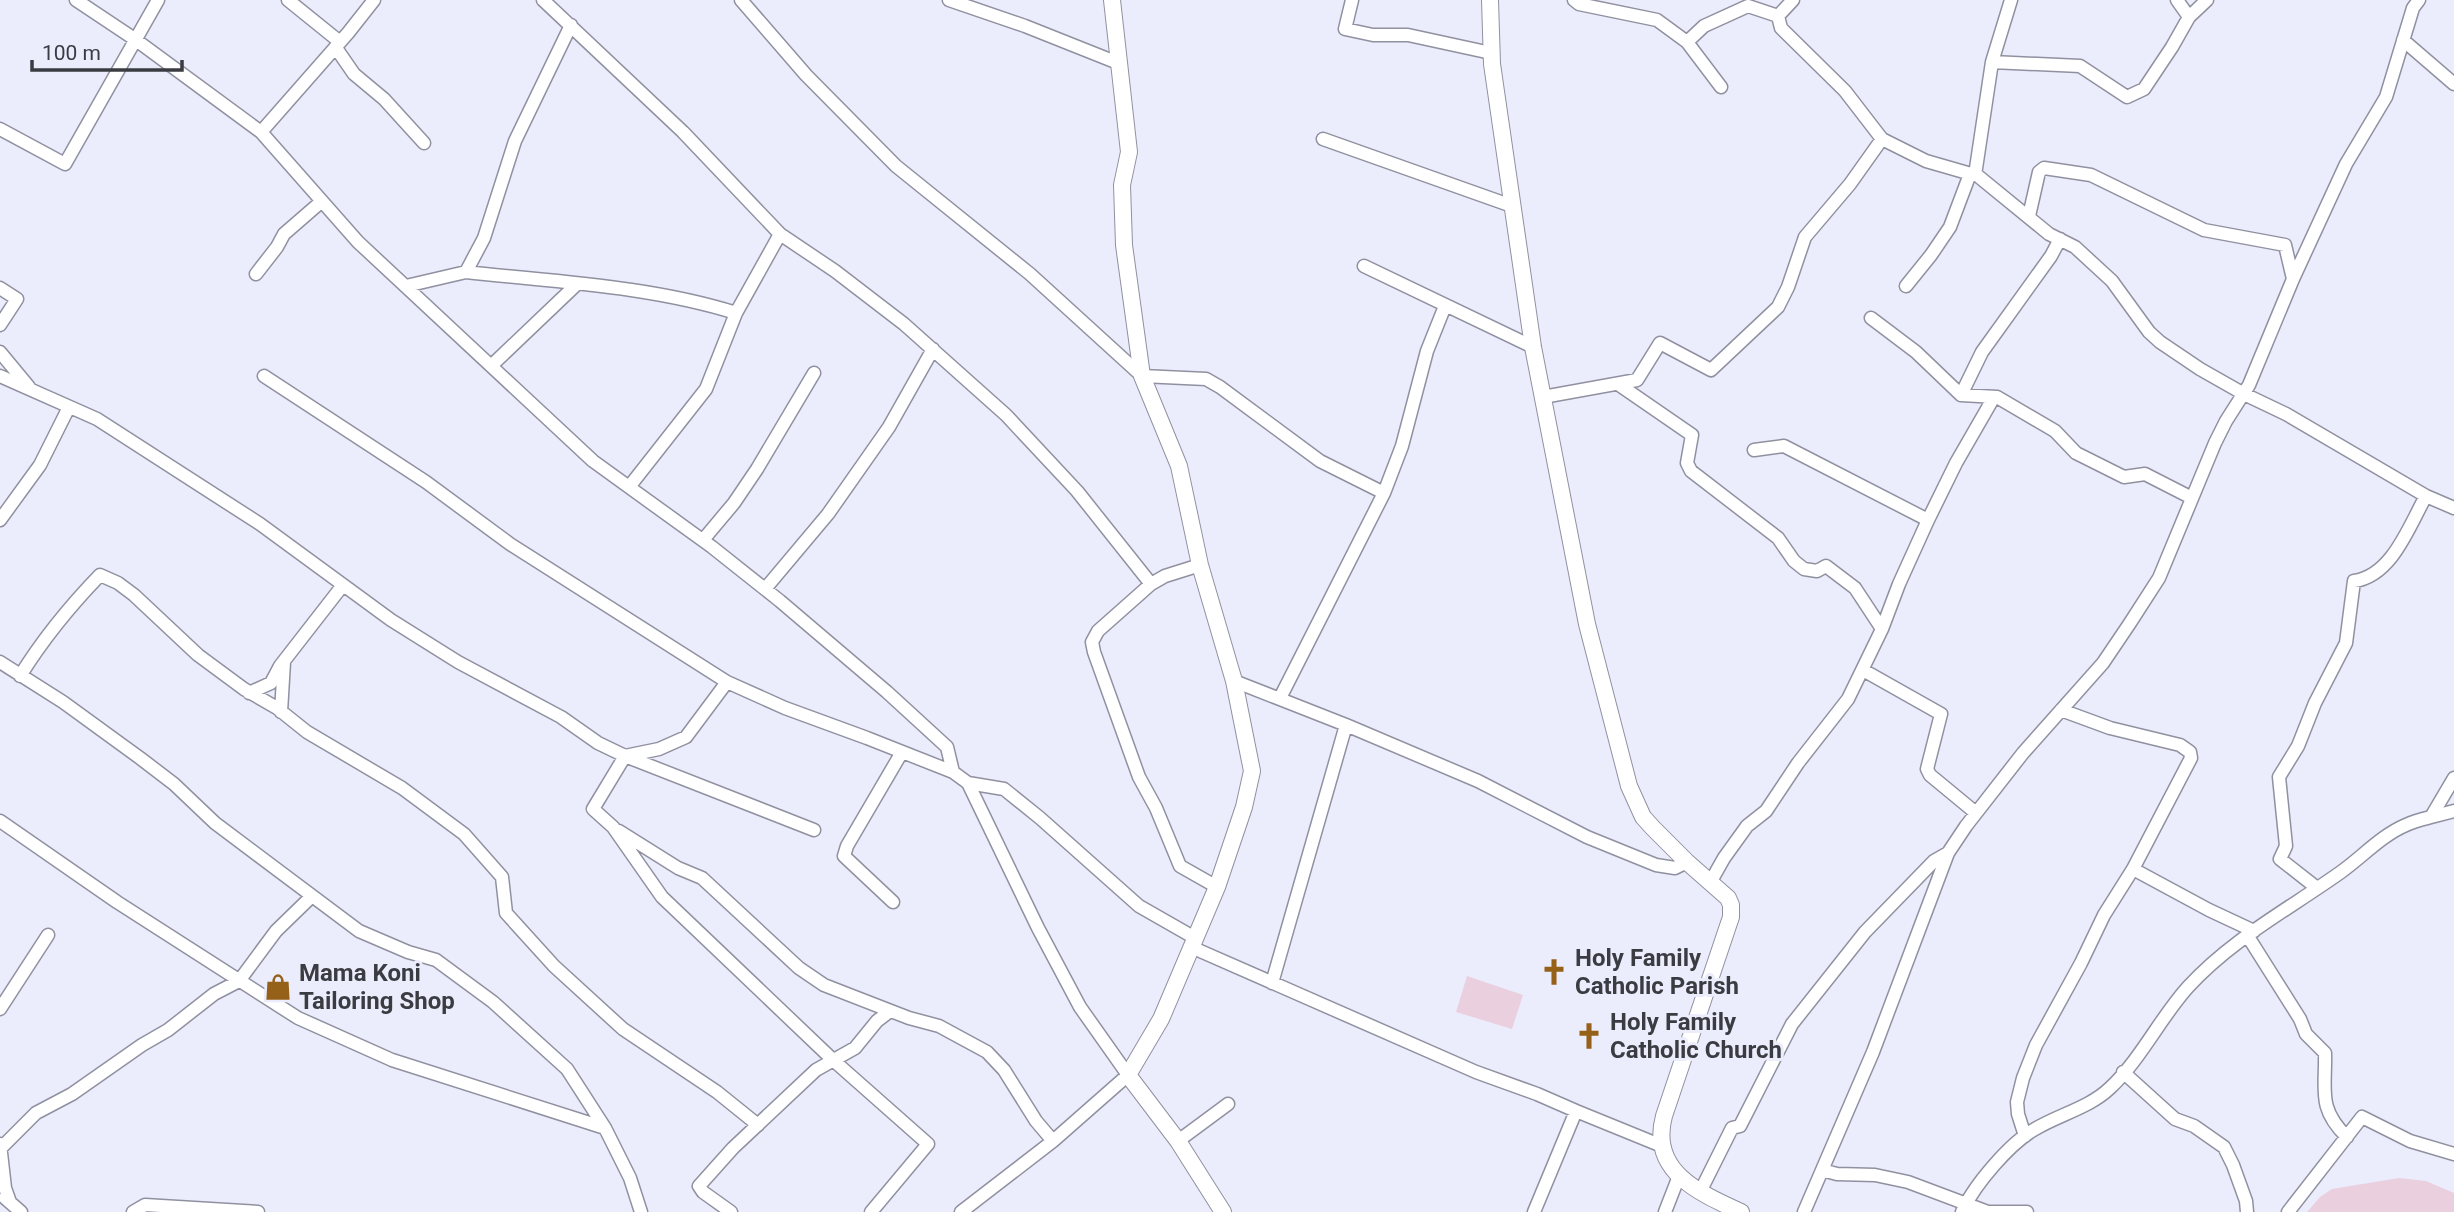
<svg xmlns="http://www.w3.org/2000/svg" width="2454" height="1212" font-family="Roboto,sans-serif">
	<rect width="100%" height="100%" fill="#ebecfc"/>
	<path fill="#eacfdf" d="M1467,976L1523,995L1512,1029L1456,1012Z
		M2399,1178L2426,1181L2454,1193V1212H2307L2320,1197L2332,1189Z"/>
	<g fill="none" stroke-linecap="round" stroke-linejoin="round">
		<defs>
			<path id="minor" d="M76,0L136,40L261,132L358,242L593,461L712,547L780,601L887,692L947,747L953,772
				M288,0L340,42
				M543,0L683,132L780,234L835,271L904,324L1006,415L1077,491L1151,584L1165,576L1200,565
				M741,0L806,75L896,166L1030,274L1142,376L1206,379L1220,387L1320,461L1384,493
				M949,0L1025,26L1118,63
				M1352,0L1345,29L1373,35H1408L1491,53
				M1574,0L1579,4L1657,20L1687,42
				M1793,0L1778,16L1781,28L1845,91L1882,139L1926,161L1978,176L2049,234L2075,247L2112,281L2149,332L2160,342L2200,369L2244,394L2286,414L2426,496L2454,508
				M2189,17L2207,0
				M2403,40L2454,84
				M336,48L354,74L384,99L424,143
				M1992,62L2011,0
				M1721,87L1687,42L1704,26L1748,6L1778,16
				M0,129L65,164L158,0
				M261,132L348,33L374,0
				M1323,139L1512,206
				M1975,175L1992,62L2080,66L2127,97L2144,89L2172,47L2189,17L2177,0
				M2029,216L2039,172L2044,168L2091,175L2204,230L2285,245L2293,279
				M1364,266L1533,347
				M466,272C556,282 650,286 736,313
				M256,274L277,247L284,234L322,201
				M406,286L466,272L484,238L515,141L571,25
				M1906,286L1931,255L1950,227L1970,174
				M0,288L17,299L0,325
				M1871,318L1916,352L1961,395L1997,397L2055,431L2076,453L2124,477L2145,474L2192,498
				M0,352L29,387
				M491,366L577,284
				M0,376L97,419L260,524L391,620L458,662L561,717L598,743L625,756L814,830
				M264,376L426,482L510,544L727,682L785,708L867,738L953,772L968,783L1038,928L1080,1007L1128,1075L1053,1141L961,1212
				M1618,384L1692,435L1687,463L1691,471L1778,538L1794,561L1804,569L1817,571L1826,566L1855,588L1882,629
				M1961,395L1982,352L2051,256L2060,239
				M1543,397L1637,380L1660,343L1711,370L1778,307L1788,287L1805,237L1850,184L1882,139
				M1754,450L1784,446L1928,520
				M629,487L706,389L736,313L780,234
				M0,520L40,465L69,407
				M703,540L734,503L757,469L814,373
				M1151,584L1098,631L1092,642L1094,652L1139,777L1156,808L1180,866L1217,887
				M765,589L828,514L889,427L933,349
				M0,662L63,702L140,758L174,784L215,823L359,931L408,952L436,960L493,1002L567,1069L605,1128L630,1178L641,1212
				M1863,670L1941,714L1927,769L1930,775L1976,813
				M20,676C43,639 70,606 100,575L118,583L134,595L198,655L244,689L277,708L307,732L402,788L464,834L502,877L506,913L554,966L623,1029L717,1092L758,1125
				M1234,681L1346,725L1478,781L1587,837L1656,865L1675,868L1687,862
				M727,682L686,737L659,749L625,756L593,809L613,827L662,897L833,1060L928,1144L871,1212
				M249,693L271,683L280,666L343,585
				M1280,698L1384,493L1402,446L1427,351L1445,306
				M281,712L284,662
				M968,783L1004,789L1040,818L1139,906L1195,938
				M2431,817L2454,811
				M0,821L117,902L298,1018L392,1060L605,1128
				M619,831L678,868L702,878L799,968L824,985L909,1018L939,1026L987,1052L1004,1070L1036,1121L1053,1141
				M2133,869L2209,910L2254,931
				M1711,881L1724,858L1747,826L1766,811L1798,763L1848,699L1882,629L1899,584L1928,520L1956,463L1994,397
				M2317,888L2280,859L2286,846L2279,777L2298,746L2315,703L2346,643L2354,581C2392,576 2409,526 2426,496
				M893,902L844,856L847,846L902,752
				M2247,935L2300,1019L2306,1034L2325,1053C2326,1090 2317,1108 2347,1137
				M1191,947L1476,1072L1537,1094L1576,1111
				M1272,983L1346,725
				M0,1009L48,935
				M2123,1072L2175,1119L2194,1126L2224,1147L2233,1165L2246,1201L2247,1212
				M2025,1136L2018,1114L2017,1102L2023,1078L2036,1045L2081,963L2104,915L2133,869L2191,758L2190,752L2180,745L2110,728L2061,710
				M1178,1141L1228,1104
				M0,1144L5,1188L10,1202
				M0,1149L36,1113L72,1094L142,1045L168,1030L214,994L239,981L276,931L312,896
				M1822,1170L1837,1174L1875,1175L1908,1182L1988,1212H2027
				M1700,1192L1732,1128L1740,1126L1792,1024L1865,932L1934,861L1948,853
				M5,1198L21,1212
				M133,1212L145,1205L258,1212
				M731,1212L703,1192L699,1186L733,1148L816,1070L855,1048L877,1021L890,1011
				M1534,1212L1576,1111L1662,1146
				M1665,1212L1679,1176
				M1804,1212L1873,1052L1948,853L1966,826L2023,753L2103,663L2130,623L2159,578L2215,443L2226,421L2249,385L2293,279L2346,164L2386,97L2413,8L2419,0
				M1962,1212C1974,1185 2010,1143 2035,1129C2060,1114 2089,1108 2110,1088C2141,1059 2160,1018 2188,987C2232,939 2289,909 2341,872C2362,857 2382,835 2406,825C2414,821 2423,819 2431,817L2454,778
				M2288,1212L2362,1117L2410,1141L2454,1154"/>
			<path id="tertiary" d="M1112,0L1129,152L1122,185L1124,245L1142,376L1179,466L1200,565L1234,681L1252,771L1244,807L1217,887L1161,1019L1128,1075L1178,1141L1223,1212
				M1490,0L1492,64L1533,347L1587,624L1629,786L1643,817L1653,828L1687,862L1728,898L1731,905V917L1664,1116C1649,1171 1699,1193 1741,1212"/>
		</defs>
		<use href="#minor" stroke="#9091a0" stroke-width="15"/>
		<use href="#tertiary" stroke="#9091a0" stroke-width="18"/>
		<use href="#minor" stroke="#fff" stroke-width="12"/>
		<use href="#tertiary" stroke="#fff" stroke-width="16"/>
	</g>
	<defs>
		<symbol id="church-bare" viewBox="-9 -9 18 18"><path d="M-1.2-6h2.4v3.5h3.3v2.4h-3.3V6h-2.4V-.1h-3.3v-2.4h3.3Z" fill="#956017" stroke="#ebecfc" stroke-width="2.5" paint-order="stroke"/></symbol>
		<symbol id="shop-bare" viewBox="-9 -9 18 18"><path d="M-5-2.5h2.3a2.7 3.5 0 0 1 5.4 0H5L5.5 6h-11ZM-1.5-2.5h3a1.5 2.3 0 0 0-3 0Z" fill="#956017" stroke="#ebecfc" stroke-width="2.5" paint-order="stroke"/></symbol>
	</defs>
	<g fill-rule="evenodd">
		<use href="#church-bare" x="1535" y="953" width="38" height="38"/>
		<use href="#shop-bare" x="259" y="968" width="38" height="38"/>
		<use href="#church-bare" x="1570" y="1017" width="38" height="38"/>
	</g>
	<g text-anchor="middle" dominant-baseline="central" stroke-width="6" stroke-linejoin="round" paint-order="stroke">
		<g font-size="24" font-weight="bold" fill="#3b3c42" stroke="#ebecfc" text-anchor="start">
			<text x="1575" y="958">Holy Family<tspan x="1575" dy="28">Catholic Parish</tspan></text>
			<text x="299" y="973">Mama Koni<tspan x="299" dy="28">Tailoring Shop</tspan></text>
			<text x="1610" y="1022">Holy Family<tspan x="1610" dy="28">Catholic Church</tspan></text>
		</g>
	</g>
	<path d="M32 60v10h150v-10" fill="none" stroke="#3b3c42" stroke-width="3.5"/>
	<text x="42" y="60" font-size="21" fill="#3b3c42" stroke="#ebecfc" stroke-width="5" paint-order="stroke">100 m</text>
</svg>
